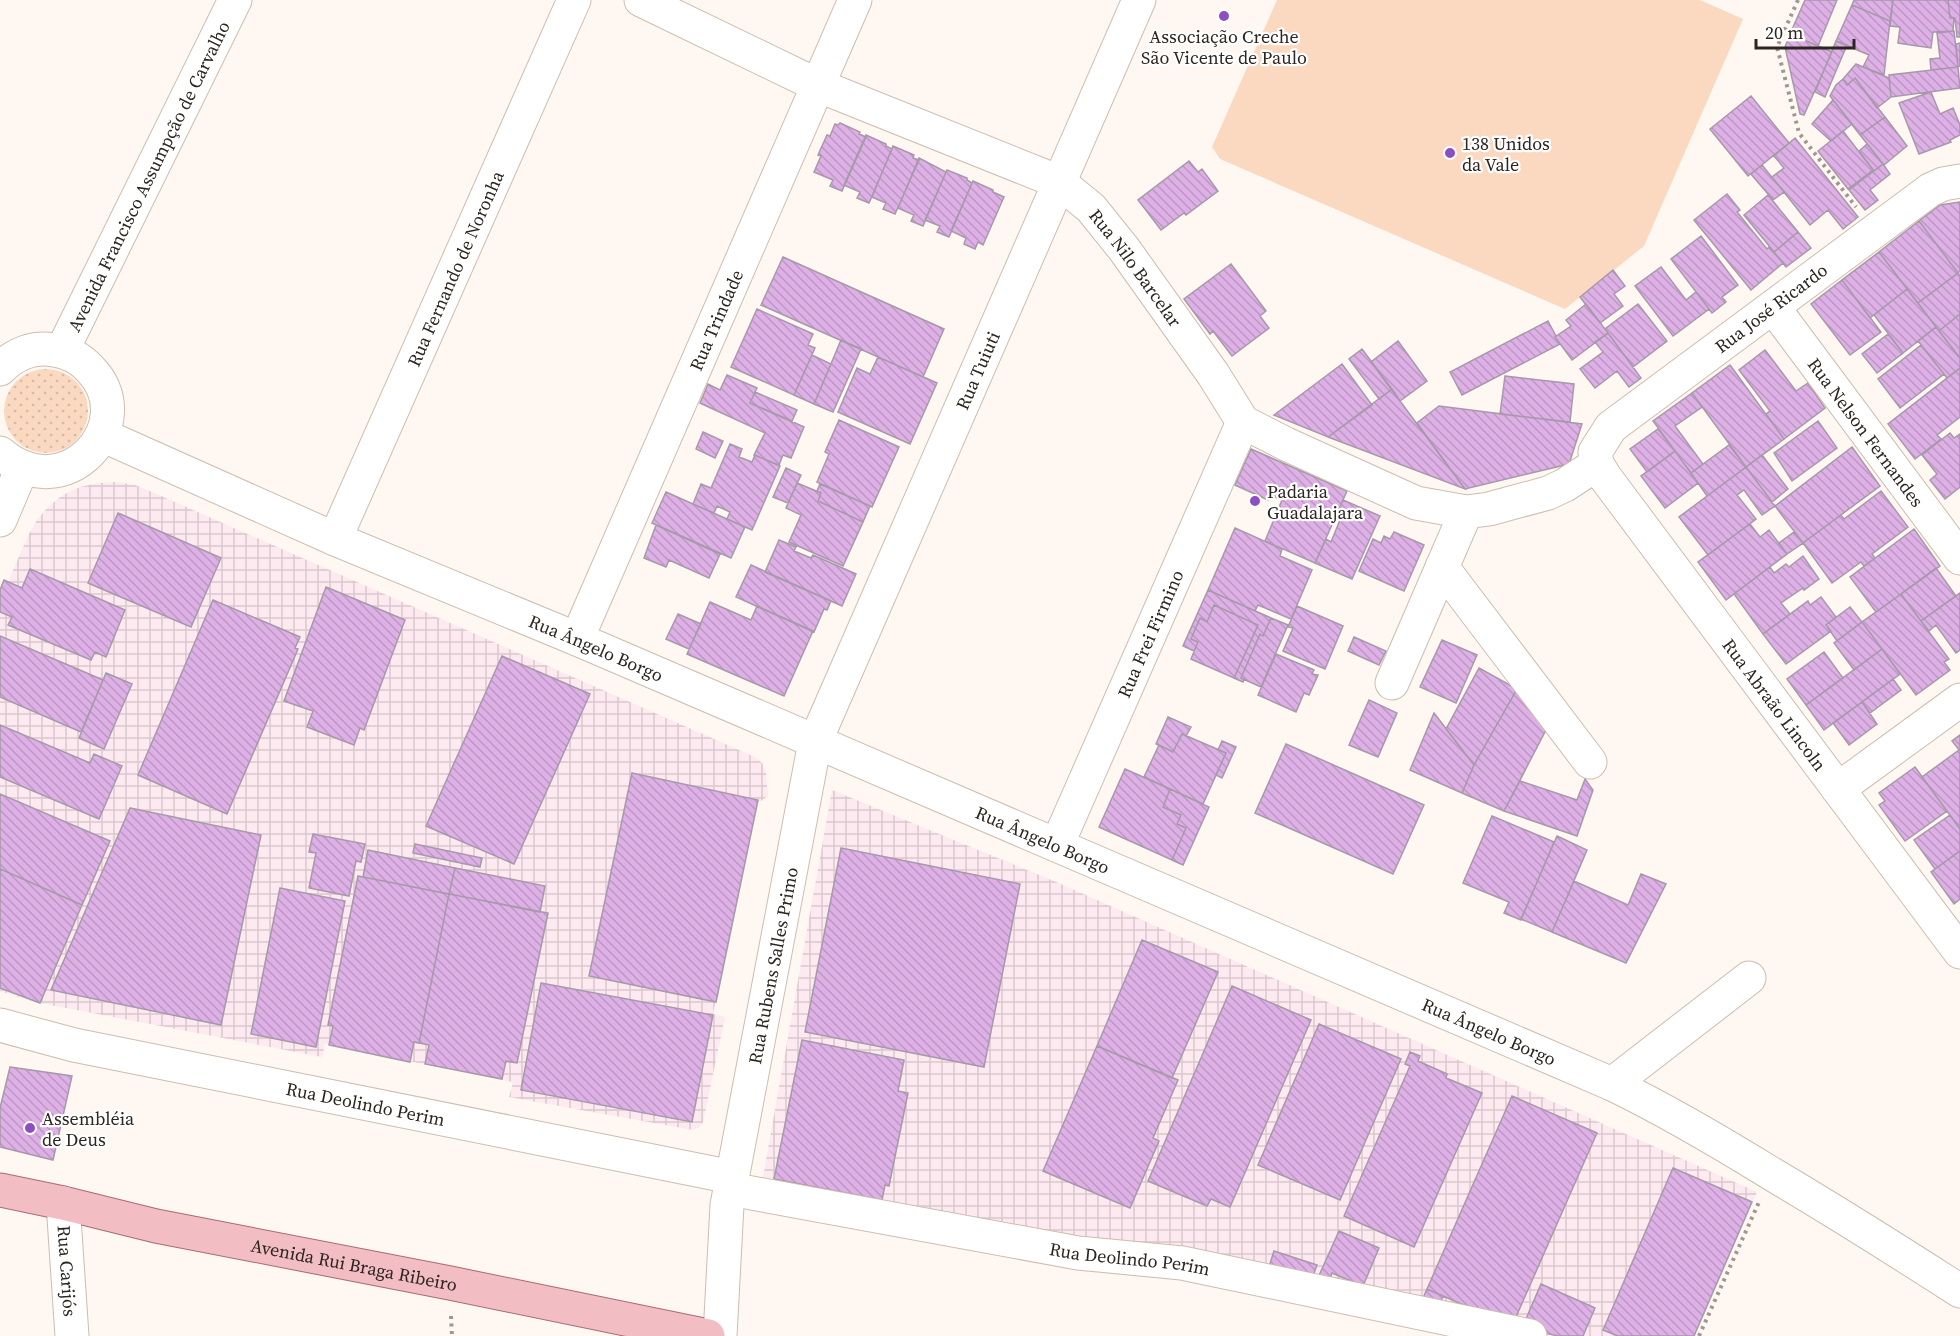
<svg xmlns="http://www.w3.org/2000/svg" width="1960" height="1336" font-family="'Source Serif 4',serif">
	<defs>
		<pattern id="industrial-grid" width="8" height="8" patternUnits="userSpaceOnUse" patternTransform="scale(1.5)"><rect width="8" height="8" fill="#fde9f0"/><path d="M0 4h8M4 0v8" fill="none" stroke="#d9c8ce"/></pattern>
		<pattern id="garden-dots" width="8" height="8" patternUnits="userSpaceOnUse" patternTransform="scale(1.5)"><rect width="8" height="8" fill="#fad9c0"/><path d="M2 2h.1M6 6h.1" fill="none" stroke="#d6baa5" stroke-width="1.8" stroke-linecap="round"/></pattern>
		<pattern id="building-back-hatch" width="6" height="6" patternUnits="userSpaceOnUse" patternTransform="scale(1.5)"><rect width="6" height="6" fill="#ddb0e6"/><path d="M-1 5l2 2M0 0l6 6M5-1l2 2" fill="none" stroke="#be97c5"/></pattern>
	</defs>
	<rect width="100%" height="100%" fill="#fff7f2"/>
	<path fill="url(#industrial-grid)" d="M117,482L135,485L152,492L755,757L762,763L766,772L768,796L757,804L713,1014L725,1017L703,1122L699,1127L693,1130L509,1097L513,1082L325,1044L322,1057L35,1002L0,991V600L28,536L37,520L49,506L63,495L80,487L98,483Z
		M832,790L1054,881L1757,1192L1694,1336H1558L1311,1281L763,1177Z"/>
	<path fill="#fad9c0" d="M1277,0H1700L1743,19L1644,246L1565,309L1220,159L1212,147Z"/>
	<path fill="url(#garden-dots)" d="M4 411a42 42 0 1 1 84 0a42 42 0 1 1-84 0Z"/>
	<path fill="url(#building-back-hatch)" stroke="#a699a9" stroke-width="1.5" d="M1805,0H1837L1818,46L1790,34Z
		M1854,0H1893L1890,21L1852,5Z
		M1893,0H1948L1950,18H1954L1953,31L1933,32L1931,48L1898,43L1900,27L1890,26Z
		M1948,0H1960V37H1957L1955,18H1950Z
		M1852,5L1890,21L1884,75L1863,67L1869,55L1836,41Z
		M1954,31L1958,67L1931,70L1930,59L1940,58L1937,33Z
		M1790,34L1832,52L1804,115L1800,114L1785,47Z
		M1836,41L1847,45L1825,97L1815,92Z
		M1960,43V66L1958,67L1956,44Z
		M1856,64L1889,78L1891,97L1877,108L1855,78L1847,85L1843,79Z
		M1958,67L1960,88L1891,97L1889,75Z
		M1855,78L1885,117L1860,135L1830,96L1836,85L1843,79L1847,85Z
		M1931,92L1940,114L1953,108L1960,125V135L1950,140L1951,142L1919,154L1899,103Z
		M1751,96L1789,143L1748,176L1710,129Z
		M1833,100L1852,124L1831,141L1812,124Z
		M1885,117L1907,146L1884,165L1860,135Z
		M840,123L860,132L859,134L866,137L842,191L830,186L833,180L814,172L821,156L818,155L827,135L830,136L835,124L838,125Z
		M1843,131L1873,170L1848,189L1818,151Z
		M866,135L886,144V146L892,149L869,203L857,198L860,192L844,185Z
		M1795,138L1858,217L1843,229L1828,210L1810,225L1772,177L1784,168L1774,156Z
		M1867,144L1883,164L1874,171L1859,151Z
		M893,146L914,155L913,158L919,160L895,214L883,209L886,203L872,197Z
		M919,158L946,172L923,226L911,221L914,215L898,208Z
		M1189,161L1198,172L1202,169L1218,191L1186,215L1184,213L1161,230L1138,200Z
		M1883,164L1890,174L1870,190L1878,200L1865,210L1849,190Z
		M1762,165L1784,192L1773,200L1751,174Z
		M947,170L967,178V180L972,183L949,237L937,232L940,226L925,220Z
		M973,181L993,190V192L1004,197L983,245L978,242L975,249L964,244L966,238L951,231Z
		M1727,194L1740,210L1737,212L1767,249L1769,247L1783,263L1751,290L1694,220Z
		M1768,195L1798,232L1774,252L1744,215Z
		M1960,202V271L1958,273L1919,221L1940,205Z
		M1919,221L1958,273L1918,303L1879,252Z
		M1798,232L1811,248L1786,267L1774,252Z
		M1701,236L1738,285L1722,297L1726,302L1712,313L1671,259Z
		M1879,252L1907,289L1870,318L1842,280Z
		M783,257L944,329L923,377L761,305Z
		M1231,264L1266,311L1260,316L1269,328L1232,356L1213,331L1210,334L1184,299Z
		M1661,267L1686,300L1696,292L1709,309L1673,336L1635,286Z
		M1613,270L1625,286L1614,294L1623,306L1600,323L1580,297Z
		M1958,273L1960,275V314L1939,331L1918,303Z
		M1842,280L1881,332L1850,355L1811,304Z
		M1907,289L1936,327L1903,353L1874,315Z
		M1586,304L1608,333L1572,360L1555,337L1571,326L1566,320Z
		M1638,304L1667,341L1633,367L1605,329Z
		M757,309L813,334L808,345L815,348L794,395L731,367Z
		M1960,314V358L1939,331Z
		M1548,321L1556,336L1555,337L1560,344L1462,395L1450,372Z
		M1936,327L1960,358V368L1947,378L1918,341Z
		M1608,333L1641,378L1629,387L1617,371L1595,388L1580,369L1603,352L1595,342Z
		M1888,334L1903,353L1877,373L1862,354Z
		M841,340L861,349L833,412L814,404Z
		M1398,341L1427,381L1400,401L1371,362Z
		M1921,345L1944,374L1900,408L1878,379Z
		M1362,349L1392,389L1379,399L1349,359Z
		M1765,350L1796,391L1808,383L1825,408L1784,439L1766,414L1770,411L1739,370Z
		M812,355L831,364L814,404L794,395Z
		M878,357L937,383L910,444L838,412L857,368L870,374Z
		M1342,364L1372,405L1328,437L1274,415Z
		M1730,365L1784,439L1746,467L1692,393Z
		M1960,368V417L1937,435L1941,439L1915,459L1888,424Z
		M727,375L757,388L750,403L804,427L791,458L783,455L779,465L754,455L765,433L700,403L708,384L720,390Z
		M1505,376L1574,384L1570,422L1500,414Z
		M1392,389L1400,401L1465,489L1328,437Z
		M755,392L797,410L792,421L750,403Z
		M1692,393L1702,407L1675,426L1703,464L1691,473L1653,421Z
		M1439,406L1582,424L1569,464L1465,489L1417,423Z
		M839,420L899,447L872,507L817,482L829,454L825,452Z
		M1818,421L1837,448L1792,481L1774,453Z
		M1658,429L1675,451L1647,472L1630,449Z
		M703,432L723,441L715,458L696,449Z
		M1950,433L1954,438L1960,434V487L1945,499L1930,480L1937,474L1922,455Z
		M730,444L742,449L739,457L752,462L755,455L780,466L752,530L727,519L730,512L717,506L714,513L693,504L701,484L711,488Z
		M1729,445L1746,467L1707,496L1691,473Z
		M1852,447L1880,486L1803,543L1775,506Z
		M1251,449L1347,491L1315,563L1265,541L1282,500L1270,495L1268,500L1235,485Z
		M1675,451L1698,483L1665,508L1641,476Z
		M1762,455L1788,489L1772,502L1746,467Z
		M1746,467L1775,506L1762,515L1744,490L1737,495L1756,519L1708,555L1679,517Z
		M786,468L801,475L788,503L773,497Z
		M797,483L821,493L818,501L863,522L843,566L789,542L801,515L786,508Z
		M820,484L870,506L863,522L818,501L821,493L817,491Z
		M1881,491L1908,527L1872,554L1875,558L1864,566L1861,562L1832,583L1803,543L1841,515L1844,519Z
		M666,492L745,527L731,558L652,523Z
		M1343,500L1380,516L1352,579L1315,563L1326,539L1331,542L1340,520L1335,518Z
		M118,513L221,558L191,627L88,583Z
		M1750,524L1760,537L1769,530L1787,554L1726,600L1698,562Z
		M656,525L720,554L709,578L669,560L666,567L644,558Z
		M1235,528L1282,549L1280,556L1312,570L1291,619L1258,605L1255,611L1208,590Z
		M1914,529L1940,566L1876,612L1850,577Z
		M1394,532L1424,545L1404,591L1359,571L1373,539L1381,543L1384,536L1390,539Z
		M1794,532L1803,543L1787,554L1779,543Z
		M779,540L796,547L794,551L811,558L813,555L856,574L842,606L765,572Z
		M1803,556L1819,579L1804,590L1803,588L1781,603L1790,614L1763,634L1734,594L1770,567L1774,573L1786,564L1789,567Z
		M751,565L831,601L827,610L824,609L814,632L736,597Z
		M1936,568L1956,596L1921,621L1901,594Z
		M30,569L125,610L106,657L95,652L91,660L8,625L12,617L0,612V590L4,580L22,588Z
		M326,587L405,620L364,730L360,728L354,745L307,727L313,711L284,701Z
		M1208,590L1271,618L1263,636L1260,634L1241,678L1244,679L1243,682L1234,678L1258,625L1214,605L1207,622L1200,618L1191,639L1198,642L1194,651L1183,646Z
		M1960,593V650L1956,653L1936,625L1929,631L1921,621Z
		M1901,594L1949,659L1944,662L1950,670L1916,695L1862,622Z
		M1821,597L1836,617L1826,625L1831,631L1786,664L1763,634L1808,601L1810,605Z
		M213,600L300,637L295,648L298,649L227,814L138,775Z
		M710,602L751,620L757,606L813,631L784,696L687,654Z
		M1214,605L1258,625L1234,678L1191,659L1198,642L1191,639L1200,618L1207,622Z
		M1297,606L1343,626L1325,669L1283,651L1293,628L1288,627Z
		M1850,607L1862,622L1837,641L1826,625Z
		M678,614L701,624L689,649L666,639Z
		M1271,618L1288,625L1261,687L1241,678L1260,634L1263,636Z
		M1862,622L1882,649L1854,670L1834,643Z
		M0,636L103,680L81,732L0,697Z
		M1354,637L1386,651L1379,665L1348,651Z
		M1442,640L1477,655L1456,703L1420,687Z
		M1882,649L1900,674L1824,730L1806,705Z
		M1824,652L1843,678L1806,705L1787,679Z
		M1276,654L1314,670L1312,674L1318,675L1309,695L1304,693L1296,712L1258,695Z
		M502,656L590,694L514,864L426,826Z
		M1479,668L1517,689L1474,765L1446,729Z
		M106,673L132,684L104,749L79,738Z
		M1893,679L1901,690L1870,713L1862,702Z
		M1517,689L1548,726L1504,811L1462,793L1474,765Z
		M1369,700L1397,713L1378,757L1349,745Z
		M1862,702L1877,724L1849,745L1833,723Z
		M1434,713L1474,765L1462,793L1410,770Z
		M1168,717L1191,727L1186,736L1182,734L1173,752L1156,744Z
		M0,725L90,763L94,754L122,766L99,819L0,777Z
		M1182,734L1226,753L1203,804L1144,777L1159,745L1173,752Z
		M1960,735V751L1952,741Z
		M1222,741L1236,747L1222,778L1216,775L1226,753L1218,750Z
		M1286,744L1424,805L1393,874L1255,813Z
		M1959,750L1960,751V829L1922,777Z
		M1915,767L1947,811L1905,841L1879,805L1885,801L1879,793Z
		M1125,769L1170,789L1163,807L1181,815L1177,824L1186,828L1172,860L1099,827Z
		M632,773L758,800L716,1002L589,976Z
		M1585,779L1593,790L1577,836L1504,811L1520,781L1577,800Z
		M1170,789L1209,807L1183,865L1172,860L1186,828L1177,824L1181,815L1163,807Z
		M0,794L110,841L82,905L0,869Z
		M130,808L261,835L221,1025L51,990Z
		M1950,815L1960,829V851L1935,869L1914,840Z
		M1492,816L1554,842L1521,920L1504,913L1509,902L1463,883Z
		M313,834L365,844L361,862L356,861L349,896L309,888L316,853L309,852Z
		M1557,836L1587,850L1552,932L1521,919Z
		M415,844L482,858L480,867L413,853Z
		M841,848L1020,884L984,1067L805,1032Z
		M368,850L455,868L449,894L363,877Z
		M1960,851V899L1954,904L1931,872Z
		M455,868L545,886L540,912L449,894Z
		M0,869L82,905L40,1003L0,988Z
		M1641,874L1666,884L1626,963L1552,932L1574,881L1628,905Z
		M358,876L449,894L419,1043L414,1042L410,1062L329,1045L333,1026L328,1025Z
		M280,888L345,901L316,1047L251,1034Z
		M449,894L548,913L517,1063L506,1061L502,1079L425,1064L429,1045L419,1043Z
		M1142,940L1218,972L1172,1078L1097,1046Z
		M541,983L713,1015L692,1122L521,1090Z
		M1232,986L1311,1020L1230,1207L1211,1199L1207,1206L1148,1181Z
		M1319,1024L1401,1059L1340,1200L1258,1165Z
		M802,1040L904,1060L898,1091L908,1093L889,1186L885,1185L882,1200L774,1179Z
		M1097,1046L1178,1080L1153,1138L1159,1141L1130,1208L1043,1171Z
		M1410,1052L1420,1056L1418,1061L1447,1074L1446,1078L1482,1093L1414,1247L1344,1216L1410,1066L1405,1064Z
		M10,1067L72,1076L53,1160L0,1147V1108Z
		M1512,1096L1597,1133L1512,1326L1427,1289Z
		M1673,1168L1752,1202L1694,1336H1618L1603,1330Z
		M1339,1231L1379,1248L1363,1286L1332,1273L1328,1284L1317,1280Z
		M1274,1251L1317,1265L1311,1281L1267,1273Z
		M1541,1284L1595,1308L1583,1336H1558L1522,1328Z
		M1427,1289L1443,1296L1437,1310L1420,1305Z"/>
	<g fill="none" stroke-linecap="round" stroke-linejoin="round">
		<defs>
			<g id="minor">
				<path id="s1" d="M641,0L817,85L1059,182L1091,208L1124,249L1213,374L1243,422L1286,444L1416,503L1466,512L1489,509L1548,493L1565,485L1597,464"/>
				<path id="s2" d="M1960,181L1943,184L1930,190L1611,427L1595,452L1597,464L1605,477L1960,952"/>
				<path id="s3" d="M1773,307L1960,558"/>
				<path id="s4" d="M62,351L235,0"/>
				<path d="M0,369C14,354 34,346 54,350C68,352 80,358 90,369C143,423 65,510 0,453"/>
				<path id="s5" d="M102,435L335,539L577,639L1612,1084C1668,1111 1720,1142 1772,1174C1836,1212 1898,1251 1960,1291"/>
				<path d="M0,520L22,468"/>
				<path id="s6" d="M335,539L574,0"/>
				<path d="M1442,567L1590,762"/>
				<path id="s7" d="M577,639L855,0"/>
				<path d="M1392,683L1466,512"/>
				<path d="M1838,789L1960,700"/>
				<path id="s8" d="M1057,845L1243,422"/>
				<path id="s9" d="M0,1025L74,1045L732,1177"/>
				<path d="M1612,1084L1749,978"/>
				<path id="s10" d="M730,1189L1078,1253L1182,1263L1530,1336"/>
				<path id="s11" d="M63,1203L72,1336"/>
				<path id="s12" d="M720,1336L727,1205L815,742L1139,0"/>
			</g>
			<g id="major">
				<path id="s13" d="M0,1190L63,1203L156,1226L450,1283L708,1336"/>
			</g>
		</defs>
		<use href="#minor" stroke="#cebdaf" stroke-width="35"/>
		<use href="#major" stroke="#a86b71" stroke-width="35"/>
		<path stroke="#9e9792" stroke-width="4" stroke-dasharray="3 4.5" stroke-linecap="butt" d="M1798,0L1777,47L1799,133L1856,207
			M451,1316L452,1336
			M1699,1336L1759,1202"/>
		<use href="#minor" stroke="#fff" stroke-width="33"/>
		<use href="#major" stroke="#f3bdc4" stroke-width="33"/>
	</g>
	<g fill="#8e4ec3" stroke="#fff" stroke-width="2">
		<circle cx="1224" cy="16" r="6"/>
		<circle cx="1450" cy="153" r="6"/>
		<circle cx="1255" cy="501" r="6"/>
		<circle cx="30" cy="1128" r="6"/>
	</g>
	<g text-anchor="middle" dominant-baseline="central" stroke-width="4.5" stroke-linejoin="round" paint-order="stroke">
		<g font-size="18" fill="#2c2520" stroke="#fff" text-anchor="start">
			<text x="1224" y="36" text-anchor="middle">Associação Creche<tspan x="1224" dy="21">São Vicente de Paulo</tspan></text>
			<text x="1462" y="143">138 Unidos<tspan x="1462" dy="21">da Vale</tspan></text>
			<text x="1267" y="491">Padaria<tspan x="1267" dy="21">Guadalajara</tspan></text>
			<text x="42" y="1118">Assembléia<tspan x="42" dy="21">de Deus</tspan></text>
		</g>
		<g font-size="18" fill="#2c2520" stroke="#fff">
			<text stroke="none"><textPath href="#s4" startOffset="195">Avenida Francisco Assumpção de Carvalho</textPath></text>
			<text stroke="none"><textPath href="#s1" startOffset="572">Rua Nilo Barcelar</textPath></text>
			<text stroke="none"><textPath href="#s6" startOffset="296">Rua Fernando de Noronha</textPath></text>
			<text transform="translate(1771 308) rotate(-37)">Rua José Ricardo</text>
			<text stroke="none"><textPath href="#s7" startOffset="348">Rua Trindade</textPath></text>
			<text stroke="none"><textPath href="#s12" startOffset="1008">Rua Tuiuti</textPath></text>
			<text stroke="none"><textPath href="#s3" startOffset="156">Rua Nelson Fernandes</textPath></text>
			<text stroke="none"><textPath href="#s8" startOffset="231">Rua Frei Firmino</textPath></text>
			<text stroke="none"><textPath href="#s5" startOffset="538">Rua Ângelo Borgo</textPath></text>
			<text stroke="none"><textPath href="#s2" startOffset="770">Rua Abraão Lincoln</textPath></text>
			<text stroke="none"><textPath href="#s5" startOffset="1024">Rua Ângelo Borgo</textPath></text>
			<text stroke="none"><textPath href="#s12" startOffset="375">Rua Rubens Salles Primo</textPath></text>
			<text stroke="none"><textPath href="#s5" startOffset="1510">Rua Ângelo Borgo</textPath></text>
			<text stroke="none"><textPath href="#s9" startOffset="374">Rua Deolindo Perim</textPath></text>
			<text stroke="none"><textPath href="#s10" startOffset="406">Rua Deolindo Perim</textPath></text>
			<text stroke="none"><textPath href="#s13" startOffset="362">Avenida Rui Braga Ribeiro</textPath></text>
			<text stroke="none"><textPath href="#s11" startOffset="68">Rua Carijós</textPath></text>
		</g>
	</g>
	<path d="M1756 39v9h98v-9" fill="none" stroke="#2c2520" stroke-width="3"/>
	<text x="1765" y="39" font-size="18" fill="#2c2520" stroke="#ffffff" stroke-width="4.5" paint-order="stroke">20 m</text>
</svg>
